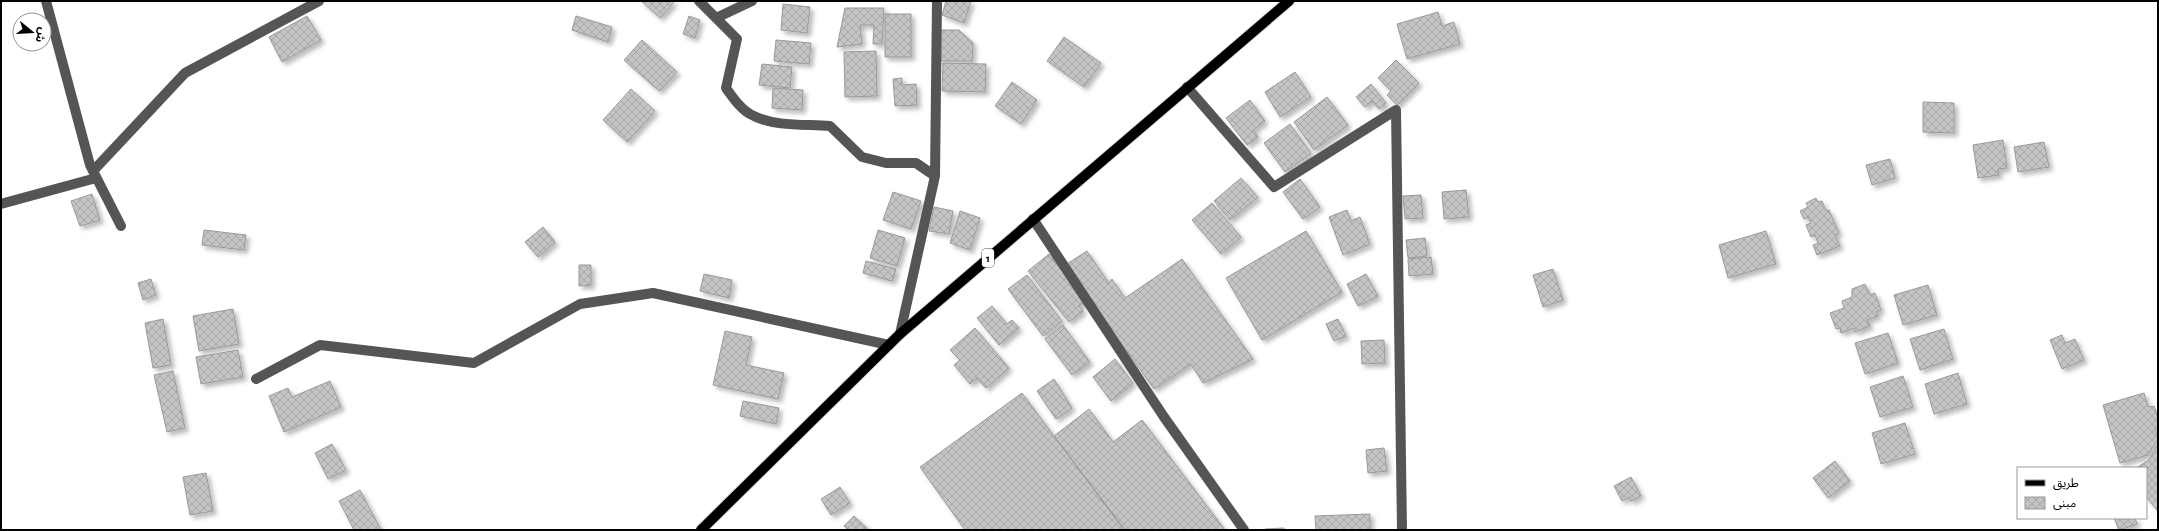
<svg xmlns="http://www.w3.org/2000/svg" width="2159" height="531" font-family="'Alegreya Sans','Noto Sans Arabic',sans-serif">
	<defs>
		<pattern id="building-cross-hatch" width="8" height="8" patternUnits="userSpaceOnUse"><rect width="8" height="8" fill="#c4c4c4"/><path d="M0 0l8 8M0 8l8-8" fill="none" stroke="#a7a7a7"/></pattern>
		<filter id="shadow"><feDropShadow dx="3.5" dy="3.5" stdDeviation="2" flood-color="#0004"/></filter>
	</defs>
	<rect width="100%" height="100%" fill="#fff"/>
	<path fill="url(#building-cross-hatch)" stroke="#999" filter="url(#shadow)" d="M641,1H675L660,18Z
		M946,1H971L964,23L942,15Z
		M783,4L810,7L807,33L781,30Z
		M845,8H884L882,44H873L874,25H860L862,44L837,47Z
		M1438,12L1442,26L1454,22L1460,44L1407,59L1397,24Z
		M885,14H911V57H885Z
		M307,16L321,40L282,62L269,37Z
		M576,16L612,27L608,42L572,30Z
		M689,16L700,20L695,38L683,34Z
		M939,30H959L973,43L972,61H939Z
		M1064,37L1101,63L1084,87L1047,61Z
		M642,40L677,72L659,91L624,60Z
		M776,40L811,43L809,64L774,61Z
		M876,51L877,96L845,97L844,52Z
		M1396,60L1419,83L1397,105L1387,95L1391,91L1378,78Z
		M943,63L986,64L985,92L942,91Z
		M762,64L792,67L790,88L759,85Z
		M1295,72L1311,97L1280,117L1265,92Z
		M902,78V85L916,84L917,105L895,106L893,79Z
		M1012,82L1037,100L1021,124L995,106Z
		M1371,84L1386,103L1379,109L1372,101L1365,107L1356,97Z
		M773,88L803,90L802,110L772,108Z
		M631,89L655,111L627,142L603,120Z
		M1327,97L1348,125L1314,150L1294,122Z
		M1250,100L1265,121L1253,130L1258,137L1247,145L1226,118Z
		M1923,102L1954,103V133L1923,132Z
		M1290,124L1311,153L1285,172L1264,143Z
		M2003,140L2007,168L1998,169L1999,175L1978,178L1973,145Z
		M2044,142L2049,167L2018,172L2014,147Z
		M1890,159L1895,178L1872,185L1866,165Z
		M1241,178L1258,197L1230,220L1214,201Z
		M1300,179L1320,207L1303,219L1283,192Z
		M1466,190L1469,217L1444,219L1442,192Z
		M893,192L921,201L911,229L883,220Z
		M92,194L100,220L80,226L71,201Z
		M1421,195L1423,218L1405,219L1403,196Z
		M1816,198L1818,202L1822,201L1826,211L1829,210L1839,233L1835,235L1840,246L1817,255L1813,245L1818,243L1815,235L1811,237L1806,225L1811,223L1808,217L1804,219L1800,211L1808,207L1806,203Z
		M1212,203L1241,237L1221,254L1192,220Z
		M934,207L953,211L949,234L929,231Z
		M1347,210L1351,221L1360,217L1370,244L1343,255L1329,217Z
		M960,211L980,218L970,250L950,243Z
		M543,227L555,242L538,257L525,242Z
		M204,230L246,235L244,250L202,245Z
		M878,230L905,238L897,266L870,258Z
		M1306,231L1342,292L1262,340L1226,278Z
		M1766,231L1776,264L1728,278L1719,245Z
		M1425,238L1427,256L1408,258L1406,240Z
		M1087,251L1109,283L1112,279L1125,298L1182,259L1253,359L1203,383L1191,364L1154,389L1065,265Z
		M1049,254L1086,300L1079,306L1083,311L1069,322L1028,271Z
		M1431,257L1433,274L1409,276L1408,259Z
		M866,261L896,269L892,281L863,273Z
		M579,265H591V285L579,286Z
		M1553,269L1563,300L1543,307L1533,275Z
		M704,274L732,280L729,298L700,291Z
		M1366,274L1378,296L1358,306L1347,284Z
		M1027,275L1062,321L1043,336L1008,289Z
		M151,279L156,295L143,300L138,283Z
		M1865,284L1870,295L1875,293L1881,310L1876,312L1878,316L1867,320L1870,326L1855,332L1854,328L1841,333L1840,328L1836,329L1830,313L1844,308L1842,301L1852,297V289Z
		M1928,285L1937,315L1903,325L1894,295Z
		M992,306L1007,324L1012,320L1019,328L999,345L977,318Z
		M233,309L239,344L199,351L193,316Z
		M163,319L171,365L153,368L145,323Z
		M1338,319L1346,336L1334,341L1326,324Z
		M1063,325L1090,362L1072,375L1045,339Z
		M975,328L1009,368L986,388L977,378L970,384L954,365L960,360L950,350Z
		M1944,329L1953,359L1920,370L1910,339Z
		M725,331L752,337L746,365L784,373L778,399L713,385Z
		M1888,333L1898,363L1865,374L1855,343Z
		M2062,335L2065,343L2075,339L2084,360L2062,369L2050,340Z
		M1384,340L1385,363L1362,364L1361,341Z
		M238,350L243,377L201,384L196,357Z
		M1115,359L1133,383L1111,401L1093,377Z
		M173,371L185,428L167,432L154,375Z
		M1958,373L1967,404L1934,414L1925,384Z
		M1903,376L1913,407L1880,417L1870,387Z
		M1054,379L1072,408L1056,419L1037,391Z
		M330,381L341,407L284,432L269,396L288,388L292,397Z
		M1022,393L1124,530H965L920,467Z
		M2144,393L2148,407L2154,406L2158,418V427L2155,428L2158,439L2148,455L2120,463L2103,405Z
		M743,401L779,408L776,424L740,416Z
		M1089,409L1113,442L1142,420L1225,530H1125L1054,436Z
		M1905,423L1915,454L1881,464L1872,433Z
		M332,444L346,470L328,479L315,453Z
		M2158,444V511L2146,497V468H2136L2149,460Z
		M1384,448L1387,471L1368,473L1366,450Z
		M1835,461L1850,481L1828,498L1813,478Z
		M206,473L213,511L190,515L183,477Z
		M1631,477L1641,496L1631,501L1629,497L1622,501L1614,486Z
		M840,487L850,503L831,515L821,499Z
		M360,490L381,530H354L339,501Z
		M1370,514V530H1316L1315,516Z
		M854,516L869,530H848L844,526Z
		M2114,518H2135L2137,524L2119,530Z
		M1284,528V530H1265V529Z"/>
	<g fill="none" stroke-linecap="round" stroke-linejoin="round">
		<defs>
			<path id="major" d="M701,530L900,334L1289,1"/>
		</defs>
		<use href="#major" stroke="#dbdbdb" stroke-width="12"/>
		<path stroke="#555" stroke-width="10" d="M46,1L90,165L121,226
			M699,1L737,39L726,88C733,98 742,111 754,116C776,127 807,124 830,126L862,157L886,163H916L935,176
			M716,18L752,1
			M1187,87L1274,187L1396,110L1402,530
			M93,171L185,73L319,1
			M1,204L96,178
			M1033,219L1164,417L1244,530
			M900,334L935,176L937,1
			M256,379L320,345L474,363L580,304L653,293L889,345"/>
		<use href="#major" stroke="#000" stroke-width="10"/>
	</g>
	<g text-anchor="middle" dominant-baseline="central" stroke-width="3.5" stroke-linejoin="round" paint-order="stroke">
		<rect fill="#fff" stroke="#4c4c4c" stroke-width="1" x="982" y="249" width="12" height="18" rx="3"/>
		<g font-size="11" font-weight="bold" fill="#000">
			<text x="988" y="258">1</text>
		</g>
	</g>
	<rect width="2159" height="531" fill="none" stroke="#000000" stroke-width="4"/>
	<rect x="2017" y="467" width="130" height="52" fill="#ffffff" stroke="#999999"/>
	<rect x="2025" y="480" width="20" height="6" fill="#000000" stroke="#999999"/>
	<text x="2053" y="487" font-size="12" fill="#000000">طريق</text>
	<rect x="2025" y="497" width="20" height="12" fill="url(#building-cross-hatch)" stroke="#999999"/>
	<text x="2053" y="507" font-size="12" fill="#000000">مبنى</text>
	<g transform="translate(32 32) rotate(108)"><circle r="19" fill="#ffffff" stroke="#999999"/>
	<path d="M0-3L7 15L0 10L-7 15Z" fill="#000000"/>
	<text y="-6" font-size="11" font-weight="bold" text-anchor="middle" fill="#000000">ش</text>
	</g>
</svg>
